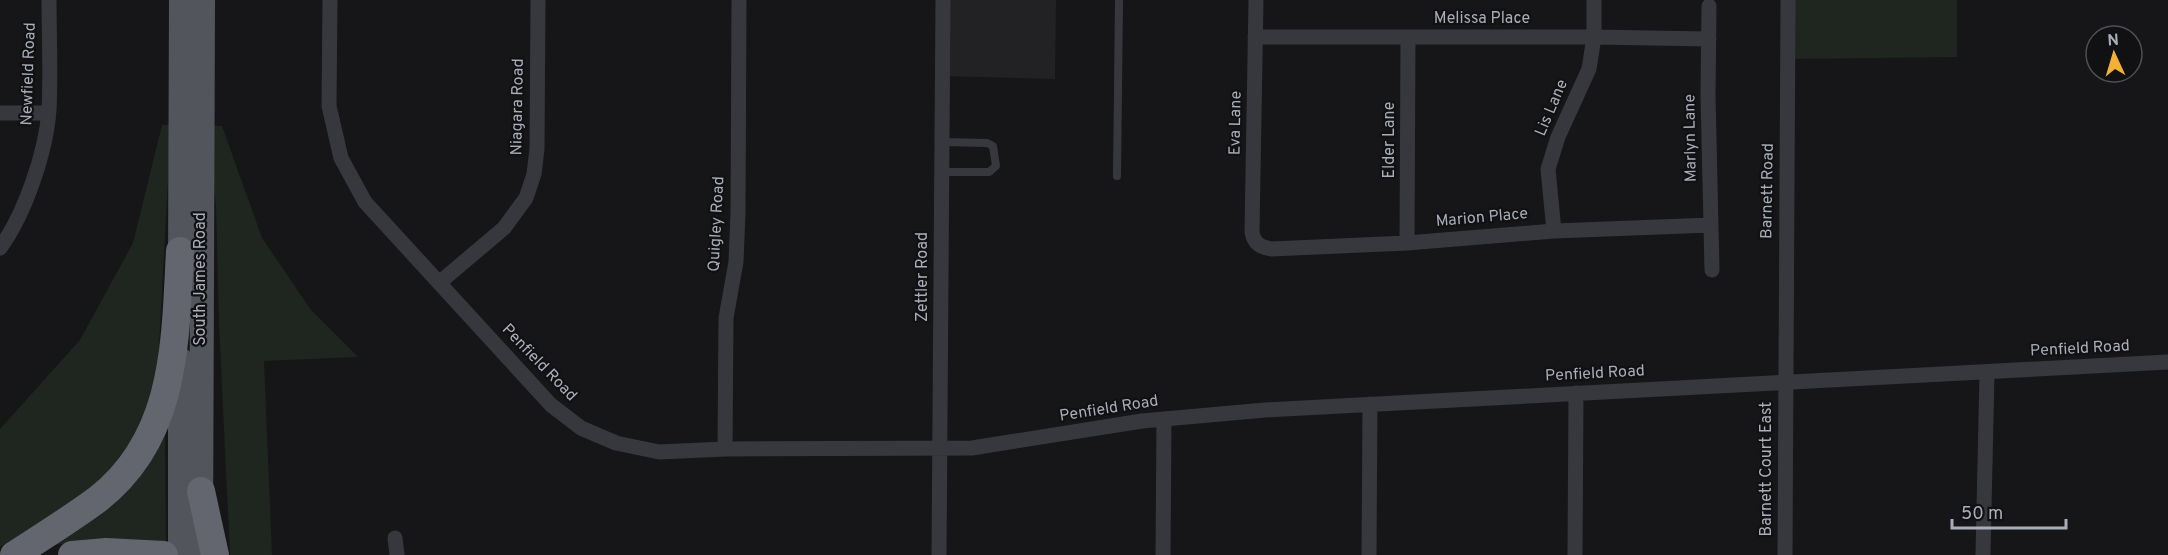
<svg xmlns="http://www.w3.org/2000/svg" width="2168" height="555" font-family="Overpass,sans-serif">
	<rect width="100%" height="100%" fill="#161618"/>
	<path fill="#222225" d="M942,0H1056L1055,79L942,76Z"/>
	<path fill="#1e261f" d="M1794,0H1957V57L1794,59Z
		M162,125H171L158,365L153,397L119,466L73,503L0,547V429L80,340L133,243Z
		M212,126H222L262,238L311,310L358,357L264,361L272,555H230L219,324L216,205L212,174Z
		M165,433L166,543L85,542L51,545Z"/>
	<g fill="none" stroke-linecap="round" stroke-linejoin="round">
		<path stroke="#37383d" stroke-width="8" d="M942,172H989L996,166L993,146L987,143L942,142
			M1117,176L1119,0"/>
		<path stroke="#37383d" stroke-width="15" d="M330,0L329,106L341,158L365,202L551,405L581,428L616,443L659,452L725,449L972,448L1142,421L1265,410L2168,362
			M1256,0L1252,232C1254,244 1261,247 1271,249L1407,243L1554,231L1711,225
			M1709,6L1708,95L1712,270
			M1255,37H1594L1709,39
			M0,113H48
			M1554,231L1548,169L1558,137L1589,69L1594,37V0
			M1407,243L1408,37
			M0,248C25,214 46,152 49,110C51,74 49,37 49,0
			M439,283L504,228L526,198L534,174L537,149L538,0
			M725,449L726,318L736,262L738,213L739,0
			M395,538L397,555
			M939,555L943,0
			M1163,555L1164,419
			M1369,555L1370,404
			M1575,555L1576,393
			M1785,555L1788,0
			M1983,555L1987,372"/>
		<path stroke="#53555c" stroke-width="24" d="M180,268L181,0
			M180,359V542L188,555
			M192,555L201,544L203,0"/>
		<path stroke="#63666e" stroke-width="28" d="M201,491L215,555
			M14,555C42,537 71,519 98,499C177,437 175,342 180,251
			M72,555L106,552L164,555"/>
	</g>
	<g text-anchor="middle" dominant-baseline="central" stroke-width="4.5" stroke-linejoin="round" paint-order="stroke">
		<g font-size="16" fill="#a8adb8" stroke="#111113">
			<text x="1482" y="19">Melissa Place</text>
			<text transform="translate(29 74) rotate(-88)">Newfield Road</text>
			<text transform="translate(518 107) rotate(-89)">Niagara Road</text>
			<text transform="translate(1552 108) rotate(-67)">Lis Lane</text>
			<text transform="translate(1236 123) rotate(-89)">Eva Lane</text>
			<text transform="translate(1691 138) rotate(-91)">Marlyn Lane</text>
			<text transform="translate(1390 140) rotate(-90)">Elder Lane</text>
			<text transform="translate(1768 191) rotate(-89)">Barnett Road</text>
			<text transform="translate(1482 218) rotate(-5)">Marion Place</text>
			<text transform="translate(717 224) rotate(-87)">Quigley Road</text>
			<text transform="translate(923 277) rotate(-90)">Zettler Road</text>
			<text transform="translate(201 279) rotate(-90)">South James Road</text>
			<text transform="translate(2080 349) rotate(-3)">Penfield Road</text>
			<text transform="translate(539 363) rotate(46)">Penfield Road</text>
			<text transform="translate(1595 374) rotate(-3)">Penfield Road</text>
			<text transform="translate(1109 409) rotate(-9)">Penfield Road</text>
			<text transform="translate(1767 469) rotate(-90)">Barnett Court East</text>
		</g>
	</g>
	<g transform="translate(2114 54) rotate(356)"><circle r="28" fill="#111113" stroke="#4d4f55" stroke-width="1.5"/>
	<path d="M0-4.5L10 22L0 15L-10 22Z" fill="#f2b134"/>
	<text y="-9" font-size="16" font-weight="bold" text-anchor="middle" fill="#a8adb8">N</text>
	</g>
	<path d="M1952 519v9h114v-9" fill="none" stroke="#a8adb8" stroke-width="3"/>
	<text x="1961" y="519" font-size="18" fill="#a8adb8" stroke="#111113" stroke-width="4.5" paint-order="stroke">50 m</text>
</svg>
